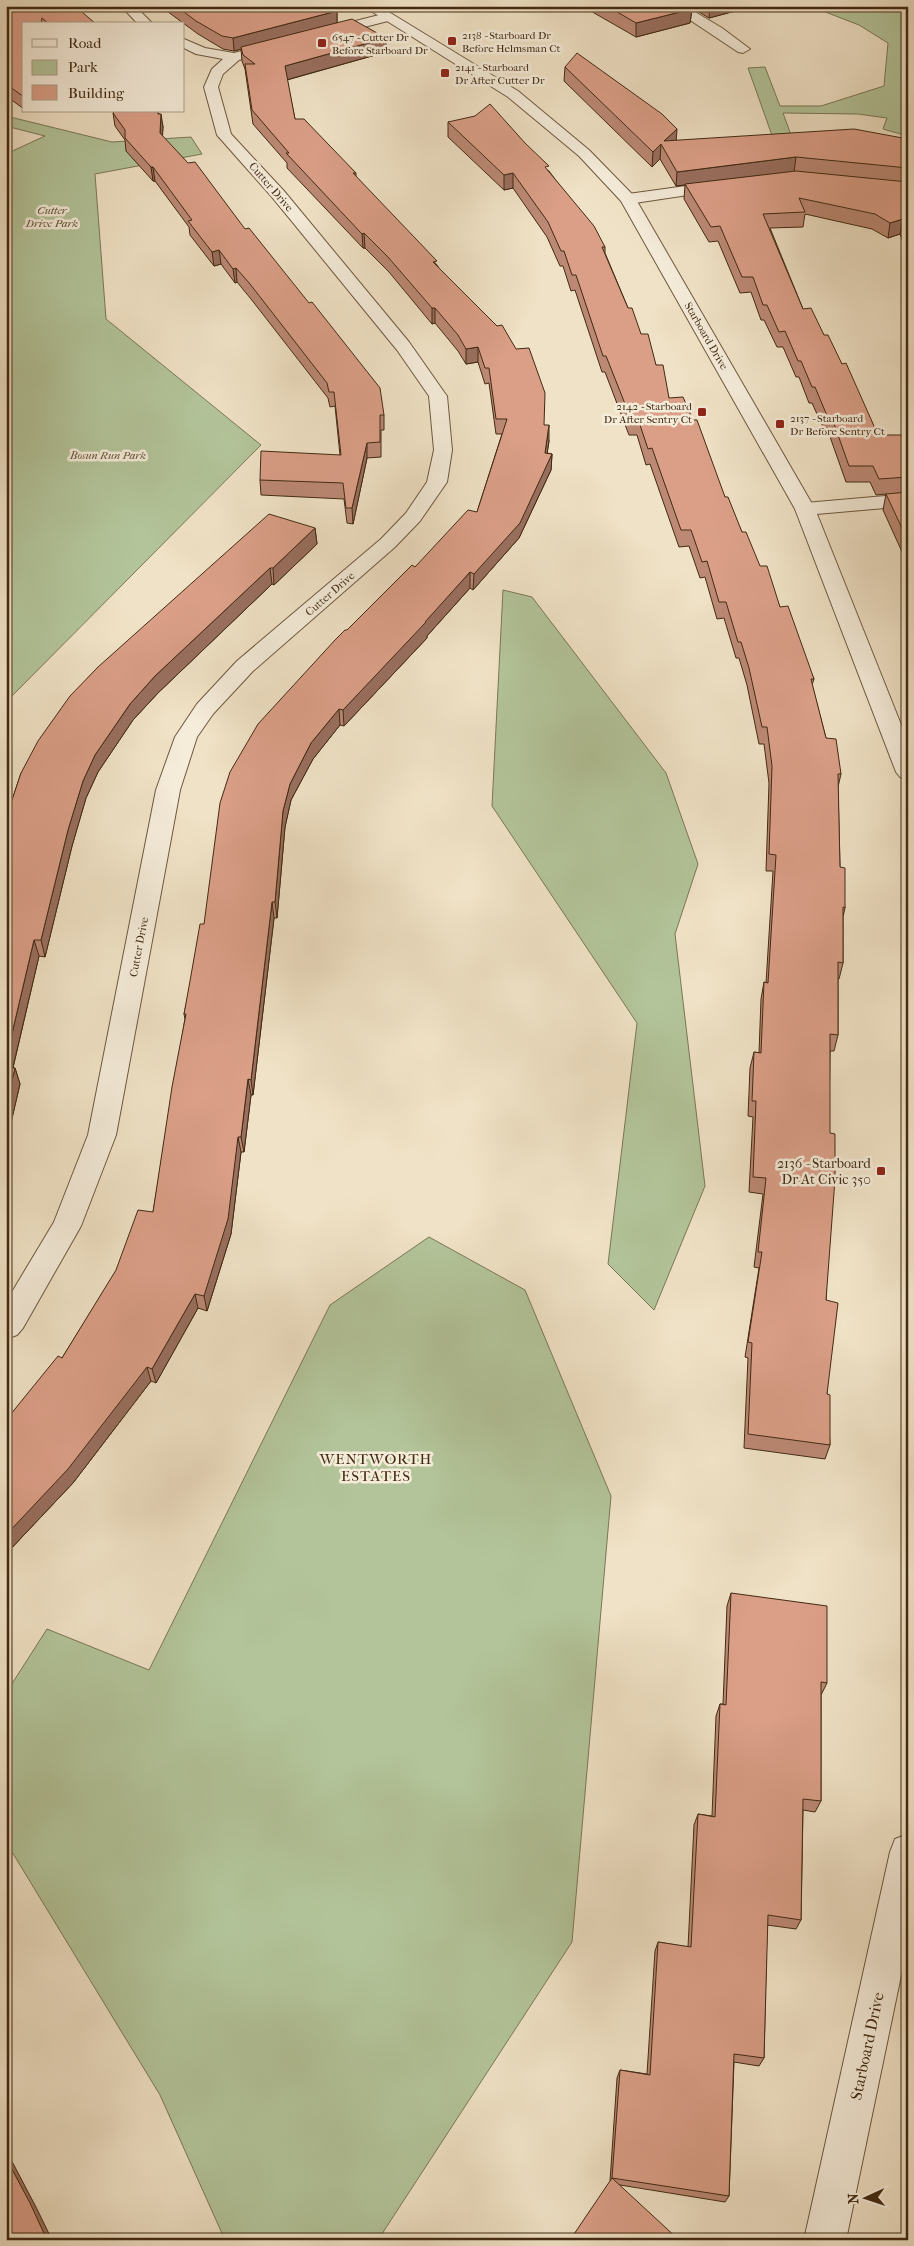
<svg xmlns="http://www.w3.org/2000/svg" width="914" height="2246" font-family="'IM FELL French Canon',serif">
	<rect width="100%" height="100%" fill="#f0e2c6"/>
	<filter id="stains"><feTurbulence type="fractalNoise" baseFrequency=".004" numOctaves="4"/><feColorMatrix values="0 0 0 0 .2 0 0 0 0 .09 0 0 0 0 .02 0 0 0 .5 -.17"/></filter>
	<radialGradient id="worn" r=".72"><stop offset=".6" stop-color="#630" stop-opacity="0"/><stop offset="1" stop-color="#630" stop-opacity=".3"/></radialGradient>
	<path fill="#b3c49a" stroke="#7a7756" d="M810,6H908V136L883,129L887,118L858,114L783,113L803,168L784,169L748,68L765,67L780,106H821L884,86L888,43L859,25Z
		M6,116L112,142L191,137L202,154L95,174L106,319L261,445L6,702V154L45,136L6,126Z
		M503,590L532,597L666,773L698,864L675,934L705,1186L654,1310L608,1264L637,1023L492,806Z
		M429,1237L525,1290L611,1496L572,1942L378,2240H225L160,2095L6,1842V1693L47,1629L149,1670L330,1305Z"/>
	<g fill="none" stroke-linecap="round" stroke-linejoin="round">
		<defs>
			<path id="minor" d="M121,6H135L153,24H138Z
				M669,6H685L722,28L750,49L743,53L738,52Z
				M387,13L394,17L392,20L325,37L318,33L320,30Z
				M184,39L205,48L234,53L279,41L286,45L284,48L239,60L223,74L218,87L231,134L284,191L409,342L444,392L447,396L452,450L447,482L420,521L395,547L253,671L213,714L197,737L180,790L116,1135L81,1226L23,1328L17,1335L6,1339V1302L54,1222L88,1135L156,790L175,737L197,704L237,661L381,539L406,513L427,482L434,450L429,396L397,350L272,197L217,135L204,87L212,69L223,59L196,54L184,48Z
				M722,181L728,183L730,186L728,189L628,204L622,202L620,199L622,196L628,194Z
				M908,494V506L805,515L798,513L795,509L798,505L805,503Z"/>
			<path id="tertiary" d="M363,6H379L518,91L589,150L634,196L815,509L908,742V779L900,777L896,772L795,509L621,201L579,156L508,97Z
				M908,1834V1942L846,2240H804L890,1852L895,1839Z"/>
		</defs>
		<use href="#minor" stroke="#6d583f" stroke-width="2"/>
		<use href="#tertiary" stroke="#6d583f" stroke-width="2"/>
		<use href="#minor" fill="#f5ecda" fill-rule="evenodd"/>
		<use href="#tertiary" fill="#f5ecda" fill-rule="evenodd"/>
	</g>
	<path fill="#bc8975" stroke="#412a12" d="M6,6L96,24H24V109L6,96Z
		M160,6H329L337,11V23L386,38V52L287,80L295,119L356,173V177L437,265L544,425L549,441L547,453L552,454L551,470L519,538L473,590L470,588L427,636V638L344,726L340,725L313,759L291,800L285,827L277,918H274L253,1095H251L244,1152H241L231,1234L207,1311L198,1308L156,1383L151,1381L73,1483L6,1554V1420L62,1358L153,1212L185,1019L184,1014L204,924L347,630L415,567L477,512L502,434H496L489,383L485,384L478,362L466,364L458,351L435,323L432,324L389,272L365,248H363L287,168V163L253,124L245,69L242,61L241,49L234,51L223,49L198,34Z
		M582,6H688L692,9L690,23L636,37Z
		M689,6H754L709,18Z
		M565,67L676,141L908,139V255L900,234L888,238L872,229L805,214L803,227L770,228L803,309L824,335L842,364L878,435L908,444V565L883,510L886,494L876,495L870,482H846L829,434H826L812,403H809L799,377H796L783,347H777L764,320H761L751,292L740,293L718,241L709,242L684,199L685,185L676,186L660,159L652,167L564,81Z
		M113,113L160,114L163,127L162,136L384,415V430H381V457L367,458L353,524L347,523L344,499L261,495L260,480L340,455L335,406L330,407L328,398L251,299L237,282L235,283L221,264L214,266L190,235L189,227L155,181H153L126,151L125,140L115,126Z
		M448,122L549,171L605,247V253L628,308L656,365L669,398L725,497L742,532L780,607L814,679L812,685L826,738L841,774L838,787L840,867L845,908L843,917V963L839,979H838V1035L834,1051H830L826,1300L827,1394L830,1445L825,1459L744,1448L748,1358L745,1357L759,1268L754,1267L763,1194L749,1192L753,1117L748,1116L750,1068L754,1052L759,1053L761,999L764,982L766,983L773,871H766L769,783L764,744H759L747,685L739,658H736L724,618L717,619L705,577L700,578L689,546L679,547L650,464L646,465L637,435H629L605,372H602L575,290L571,291L563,266H560L547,237L513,188L504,190L448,137Z
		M315,528L317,544L274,585L272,584L158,693L133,720L98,772L86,798L72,846L45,957L39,956L13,1068H15L20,1084L9,1131H6V818L21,773Z
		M731,1593L827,1683L821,1695V1801L815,1812L803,1810L801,1920L796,1929L767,1925L764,2058L759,2066L734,2062L729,2196L725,2202L620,2185L610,2181L617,2078L620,2070L647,2074L655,1951L658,1942L688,1947L694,1825L698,1814L712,1816L716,1716L720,1704H723L727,1606Z"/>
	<path fill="#996f5f" stroke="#412a12" d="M710,6H754L709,18Z
		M692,9L690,23L636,37V23Z
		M337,11V24L234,51L233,38Z
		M386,38V52L286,80L285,66Z
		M161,114L163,127L162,147L160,133Z
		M677,129L676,143L664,141Z
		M661,144L660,159L652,167L653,152Z
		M796,157L794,172L676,186L677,172Z
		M151,167H153L155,181H153Z
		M513,173V188L504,190V175Z
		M903,219L900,234L888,238L890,223Z
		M364,233L365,248H363L362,234Z
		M219,250L221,264L214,266L212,252Z
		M236,268L237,282L235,283L233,269Z
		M432,308H435V323L432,324Z
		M478,347V362L466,364V349Z
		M549,425V441L545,468L552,454L551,470L519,538L473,590L474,574L545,453Z
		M367,443V458L353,524L352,508Z
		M315,528L317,544L274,585L273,568Z
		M270,568L272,584L158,693L133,720L98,772L86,798L72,846L45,957L41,940L68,830L83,781L95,755L130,704L155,676Z
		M470,572V588L427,636V638L344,726L343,710Z
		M339,709L340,725L313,759L291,800L285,827L277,918L275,902L283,811L290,784L311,743Z
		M272,902L274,918L253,1095L251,1080Z
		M34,940L39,956L9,1084L6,1075V1059Z
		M15,1068L20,1084L9,1131L6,1123V1105Z
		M248,1079L251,1095L244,1152L241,1137Z
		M238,1137L241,1152L231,1234L207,1311L204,1296Z
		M195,1294L198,1308L156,1383L152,1369Z
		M147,1367L151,1381L73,1483L6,1554V1535Z
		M6,2150L37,2209L52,2240H47L6,2158Z"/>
	<path fill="#db9f88" stroke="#412a12" d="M6,6H75L96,24H49L42,18L41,24H24V97L6,84Z
		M176,6H329L337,11L233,38L222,36L196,21Z
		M607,6H688L692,9L636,23Z
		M352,19L386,38L285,66L295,119H304L356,173H353L437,261L433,262L497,326L502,325L516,349L529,348L545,393L544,425H549L545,453L552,454L520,523L474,574L470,572L425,622H426L343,710L339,709L311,743L290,784L283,811L275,902H272L251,1080L248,1079L241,1137H238L228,1219L204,1296L195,1294L152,1369L147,1367L68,1469L6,1535V1420L58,1356L62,1358L116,1270L138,1210L153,1212L172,1087L186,1014H184L190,981L200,924H204L220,803L230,772L258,724L335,640L345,630H347L412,565L415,567L468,510L477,512L507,419H496L489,368H485L478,347L466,349L458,335L435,308H432L388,257L364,233L362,234L286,153H289L252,110L245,64H255L243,55L241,47Z
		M577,53L662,114L677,129L664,141L854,129L908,139V168L796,157L677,172L661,144L653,152L565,67Z
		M490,104L525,143L549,166L545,167L594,226L605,247H602L628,308H632L641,334H648L656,365H663L669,398L683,397L693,420H697L725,497H728L742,532H746L760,566H767L780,607L788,606L814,679H811L826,738L836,739L841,774H838L840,867L845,868V908L843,907V963L838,962V1035L830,1034V1133L835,1134V1179L826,1300L838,1303L827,1394L830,1395V1445L748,1434L752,1343L748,1342L762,1252H758L766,1178L753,1177L756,1101H752L754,1052L761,1053L764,982L768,983L776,855L769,854L772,766L767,727H762L749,668L741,642H738L726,602H719L707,561L702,562L691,530H681L652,448L648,449L638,419H631L606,356H603L576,275H572L564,251H561L548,222L513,173L504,175L448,122L475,116Z
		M115,111H158V114H161L160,133L188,163L195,162L245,229L249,228L309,303L312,302L380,388L384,415H380V442L367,443L352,508H346L343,483L260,480L261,451L341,455L334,392H329L327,383L250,284L236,268L233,269L219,250L212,252L188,221L192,220L153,167H151L125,138V130L113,113Z
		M796,171L908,182V232L903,219L890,223L875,214L799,198L805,212L763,214L803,309L811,308L824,335H828L842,364L846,363L878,435H904L908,444V477L879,479L873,466H849L832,418H828L815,387H812L801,361H798L785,331L779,332L767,305H763L753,277H742L720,226L711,227L685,184Z
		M908,492V541L886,494Z
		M269,514L315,528L273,568H270L155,676L130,704L95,755L83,781L68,830L41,940H34L6,1059V818L21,773L38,741L70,696L98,667Z
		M6,1068H15L6,1105Z
		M731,1593L827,1606V1683L821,1682V1801L803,1799L801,1920L768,1915L764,2058L734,2054L729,2196L612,2178L620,2070L650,2075L658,1942L691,1947L698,1814L715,1817L720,1704L726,1705Z
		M6,2158L30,2203L47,2240H6Z
		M612,2178L679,2240H570Z"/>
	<g fill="#8f2418" stroke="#f5ecda" stroke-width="2">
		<rect x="447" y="36" width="10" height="10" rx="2.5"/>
		<rect x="317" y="38" width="10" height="10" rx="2.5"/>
		<rect x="440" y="68" width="10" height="10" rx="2.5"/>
		<rect x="697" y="407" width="10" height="10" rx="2.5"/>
		<rect x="775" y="419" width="10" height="10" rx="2.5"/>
		<rect x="876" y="1166" width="10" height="10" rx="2.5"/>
	</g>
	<g text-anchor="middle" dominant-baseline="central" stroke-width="5" stroke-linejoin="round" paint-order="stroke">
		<g font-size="11" fill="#412a12" stroke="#f5ecda" text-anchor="start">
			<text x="462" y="35">2138 - Starboard Dr<tspan x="462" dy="13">Before Helmsman Ct</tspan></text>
			<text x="332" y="37">6547 - Cutter Dr<tspan x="332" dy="13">Before Starboard Dr</tspan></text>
			<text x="455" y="67">2141 - Starboard<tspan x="455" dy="13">Dr After Cutter Dr</tspan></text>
			<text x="692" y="406" text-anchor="end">2142 - Starboard<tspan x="692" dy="13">Dr After Sentry Ct</tspan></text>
			<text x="790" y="418">2137 - Starboard<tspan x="790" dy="13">Dr Before Sentry Ct</tspan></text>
		</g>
		<g font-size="11" fill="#412a12" stroke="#f5ecda">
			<text transform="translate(271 187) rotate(49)">Cutter Drive</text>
			<text transform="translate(706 336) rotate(60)">Starboard Drive</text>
			<text transform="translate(330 594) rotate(-41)">Cutter Drive</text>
			<text transform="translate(139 947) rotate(-79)">Cutter Drive</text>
		</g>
		<g font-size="11" font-style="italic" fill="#5e5034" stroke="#f5ecda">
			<text x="52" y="210">Cutter<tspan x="52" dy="13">Drive Park</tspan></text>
			<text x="108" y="455">Bosun Run Park</text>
		</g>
		<g font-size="14" fill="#412a12" stroke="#f5ecda" text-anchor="end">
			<text x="871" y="1163">2136 - Starboard<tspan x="871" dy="16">Dr At Civic 350</tspan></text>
		</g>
		<g font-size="15" letter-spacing="1" fill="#412a12" stroke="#f5ecda">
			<text x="376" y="1459">WENTWORTH<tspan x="376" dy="17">ESTATES</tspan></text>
		</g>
		<g font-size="16" fill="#412a12" stroke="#f5ecda">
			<text transform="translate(867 2046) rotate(-78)">Starboard Drive</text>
		</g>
	</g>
	<rect width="914" height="2246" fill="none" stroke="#f0e2c6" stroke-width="25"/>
	<rect x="8" y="8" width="899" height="2231" fill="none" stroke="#412a12" stroke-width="2.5"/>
	<rect x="12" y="12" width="889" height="2221" fill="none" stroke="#412a12"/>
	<rect x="22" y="22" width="162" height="90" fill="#f5ecda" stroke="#ad9e8a"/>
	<rect x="32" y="39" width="25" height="8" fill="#f5ecda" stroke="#ad9e8a"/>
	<text x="68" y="48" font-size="15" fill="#412a12">Road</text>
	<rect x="32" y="60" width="25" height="15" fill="#b3c49a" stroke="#ad9e8a"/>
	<text x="68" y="72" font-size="15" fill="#412a12">Park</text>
	<rect x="32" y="85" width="25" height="15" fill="#db9f88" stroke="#ad9e8a"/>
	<text x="68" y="98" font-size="15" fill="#412a12">Building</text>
	<g transform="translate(866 2198) rotate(267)" stroke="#f5ecda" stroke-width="4" paint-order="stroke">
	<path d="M0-4L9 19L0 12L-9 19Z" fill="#412a12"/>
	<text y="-8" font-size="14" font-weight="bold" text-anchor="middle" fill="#412a12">N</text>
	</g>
	<rect width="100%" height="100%" filter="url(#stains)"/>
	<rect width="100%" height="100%" fill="url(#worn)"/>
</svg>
